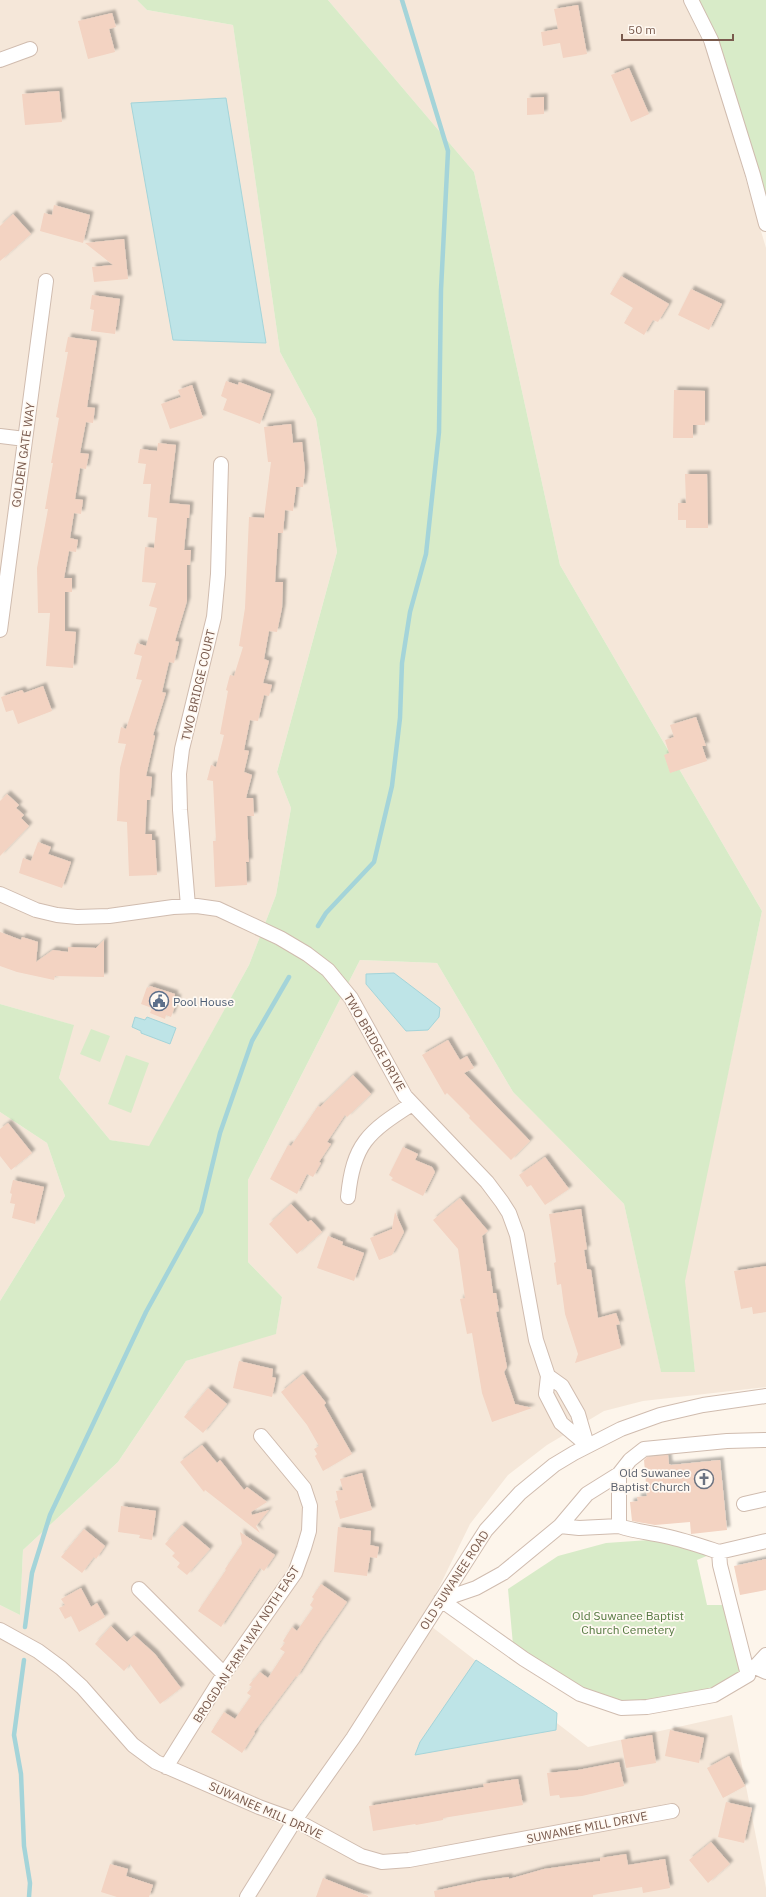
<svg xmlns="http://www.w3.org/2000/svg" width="766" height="1897" font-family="'IBM Plex Sans',sans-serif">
	<defs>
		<filter id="shadow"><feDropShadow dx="3.5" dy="-3.5" stdDeviation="1" flood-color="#0004"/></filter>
	</defs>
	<rect width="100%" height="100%" fill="#fdf5eb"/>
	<path fill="#f5e7d9" d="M0,0H137L147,10L233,25L280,352L316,419L337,552L277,772L291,808L276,895L249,965L149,1147L110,1140L59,1078L73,1025L0,1004Z
		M328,0H683L706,49L718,85L766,248V1387L643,1401L604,1411L547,1445L508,1475L470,1524L423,1620L588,1747L732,1715L766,1888V1897H0V1605L20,1615L23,1550L118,1462L186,1361L276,1333L282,1297L248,1262V1180L360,960L437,963L513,1092L624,1204L661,1371L695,1372L684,1281L762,911L560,565L474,172Z
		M0,1112L47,1143L65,1196L0,1301Z"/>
	<path fill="#d8ebc8" d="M137,0H328L474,172L560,565L762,911L685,1281L695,1372H661L624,1204L513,1092L437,963L360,960L248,1180V1262L282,1297L276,1334L186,1361L118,1462L23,1550L20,1615L0,1605V1301L65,1196L47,1143L0,1112V1004L74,1025L59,1078L110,1140L149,1146L249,965L276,895L291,808L277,772L337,552L316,419L280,352L233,25L147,10Z
		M698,0H766V195L724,56Z
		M91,1029L110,1036L100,1062L80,1054Z
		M126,1055L149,1063L131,1113L108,1104Z
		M649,1540L692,1546L709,1555L697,1560L707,1605H723L742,1669L740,1675L710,1692L629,1703L588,1693L513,1645L508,1589L558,1556L606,1543Z"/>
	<path fill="#bee4e7" stroke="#a4d4d9" d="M226,98L266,343L173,340L131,103Z
		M394,973L440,1008L439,1017L428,1030L406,1031L366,984V974Z
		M135,1017L145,1020L147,1017L176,1028L170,1044L141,1033V1031L132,1027Z
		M476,1660L557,1713L556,1730L415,1755L420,1742Z"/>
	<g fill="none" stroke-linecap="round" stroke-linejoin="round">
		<path stroke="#a4d4d9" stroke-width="4.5" d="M318,926L326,913L374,862L392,786L400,718L402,663L410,612L426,554L439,432L441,290L448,151L402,0
			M25,1627L32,1573L50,1515L146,1312L201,1212L220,1133L252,1041L289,977
			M24,1660L14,1735L21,1774L24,1846L30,1883L29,1897"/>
	</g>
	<path fill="#f3d3c2" filter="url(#shadow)" d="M578,5L587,54L563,58L560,43L543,46L541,32L558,29L554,9Z
		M112,13L116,27L109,29L115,52L88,59L78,21Z
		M629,68L649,114L631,122L611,75Z
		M59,91L62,122L25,125L22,94Z
		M544,97V114L527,115V98Z
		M54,205L90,215L83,243L40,231L44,213L52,215Z
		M13,214L31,234L0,261V226Z
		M124,239L128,279L94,282L92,267L113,265L85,243Z
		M621,276L669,304L658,322L653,320L644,335L624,323L633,308L610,294Z
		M691,289L722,304L709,330L678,315Z
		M92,295L120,299L115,334L91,331L94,310L90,309Z
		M68,337L97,341L87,407L95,408L93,423L86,422L80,453L89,454L86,469L80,468L75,499L83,500L81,514L74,513L70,538L78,540L76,552L69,551L64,578H72V592H65V631L76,632L73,668L46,666L50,613H38L37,568L48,509H45L53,463H51L59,418L56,417L68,352H65Z
		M226,381L238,385L239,382L271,394L260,424L223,410L227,399L221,396Z
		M192,385L203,418L170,429L161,404L181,397L178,390Z
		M674,390L705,391V425H693V438H673Z
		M291,424L293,443L302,442L305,471L303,487H296L293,511L285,510L283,533H278L275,582H283L282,608L277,632L269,631L264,659L269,661L263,683L272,685L269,696L264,695L258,721L250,720L244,750L249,751L244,772L252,775L246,798H253L254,816H247L249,862H246L247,885L215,887L213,841H216L213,781L207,780L211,765L216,767L224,735L220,734L228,691L226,690L230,675L234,676L243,647L239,646L245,608L249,517L264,518L271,462H268L264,427Z
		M158,443L176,445L169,503L190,505L189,518H187L184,550H191L190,565H187V601L175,641L179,642L174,663L169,662L162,692L166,693L153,735L155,736L146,776L152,777L150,800H147L145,834H152V840H155L157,875L129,876L127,822L117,821L120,768L126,744L118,743L121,727L126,729L142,680L136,679L142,656L134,654L137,643L146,646L157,608L149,606L156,583L142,582L145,547L154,548L157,518L148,517L151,484H143L146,464L138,463L140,449L157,451Z
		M685,474H707L708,528H686V520H678V503H686Z
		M43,686L52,711L18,724L13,710L6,712L1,697L22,690L24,693Z
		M696,717L706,746H702L707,761L670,773L664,755L669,753L665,740L674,737L670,725Z
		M7,794L19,805L16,808L24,815L21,818L29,826L0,856V801Z
		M38,842L51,847L48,854L71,862L62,888L19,873L23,858L31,861Z
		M0,932L21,940L22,937L38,942L36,962L53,950L68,952V947L96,948L104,940V977L55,976L54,980L17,972L0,966Z
		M150,986L175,994L174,997L178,998L171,1017L166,1015L165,1019L150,1013L152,1008L141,1004L147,987L149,988Z
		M448,1040L460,1060L467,1056L474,1068L464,1073L530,1141L511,1160L469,1118L470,1116L447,1093L445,1095L422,1055Z
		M353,1075L371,1094L347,1117L345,1115L327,1142L331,1144L319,1162L321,1163L313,1177L307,1174L297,1194L270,1179L288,1145L291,1146L318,1106L320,1107Z
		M8,1123L32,1153L11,1170L0,1156V1129Z
		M403,1147L418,1154L415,1160L432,1167L435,1172L423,1196L391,1180L393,1178L389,1175Z
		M545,1157L569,1189L545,1205L531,1185L527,1187L519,1175Z
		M13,1180L44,1187L35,1224L12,1218L15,1204L10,1203L12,1194L10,1193Z
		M460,1198L488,1231L482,1236L487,1271H490L493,1293H496L499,1311L496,1312L507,1367L504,1372L515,1404L532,1408L492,1422L482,1393L472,1333L467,1334L460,1299L465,1298L458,1249L433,1220Z
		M291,1204L308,1222L311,1220L322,1232L297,1254L269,1224Z
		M581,1209L587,1249L584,1250L587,1269L591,1270L598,1318L616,1313L620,1324L616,1325L621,1348L575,1363L578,1354L565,1314L561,1284L557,1285L554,1263L556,1262L549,1214Z
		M395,1212L404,1232L392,1255L379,1260L370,1238L392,1229Z
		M328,1236L343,1242L342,1245L364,1253L354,1281L317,1268Z
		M766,1266V1312L753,1314L752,1307L741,1309L734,1271Z
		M239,1361L273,1369L272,1377L276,1378L272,1397L233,1388Z
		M303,1374L326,1403L324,1405L352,1454L323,1471L315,1456L317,1454L314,1449L319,1446L307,1425L281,1392Z
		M208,1388L227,1404L203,1433L184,1417Z
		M202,1445L217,1463L220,1460L244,1490L247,1487L267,1502L251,1512L252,1515L269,1510L256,1526L260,1533L205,1490L204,1492L180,1462Z
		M668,1455L669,1464L671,1465L720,1460L727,1530L691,1534L690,1522L655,1525L632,1521L630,1502L638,1501L637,1497L647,1496L644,1460L647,1457Z
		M362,1473L372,1510L340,1519L335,1501L338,1500L336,1491L343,1490L340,1479Z
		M121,1506L156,1511L152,1540L139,1538L140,1535L118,1532Z
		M182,1525L210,1549L187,1575L177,1567L180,1563L172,1556L175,1553L165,1544Z
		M338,1527L371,1531L370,1545L379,1547L377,1558L370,1557L367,1576L334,1572Z
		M84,1529L105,1546L96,1559L94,1557L82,1573L61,1557Z
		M240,1532L275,1555L264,1571L260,1568L221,1627L198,1611L226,1570L225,1569L242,1544Z
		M766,1559V1590L740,1595L734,1566Z
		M321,1584L347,1602L318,1644L297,1677L296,1676L254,1732L255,1733L242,1753L211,1732L224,1712L235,1719L251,1696L247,1693L252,1687L249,1685L260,1672L268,1678L285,1652L280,1649L285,1643L283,1641L292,1627L297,1631L313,1608L310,1605L314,1599L312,1597Z
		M81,1588L91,1607L97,1603L105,1617L79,1632L71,1616L65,1619L59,1608L65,1605L61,1599Z
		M111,1626L127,1642L134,1635L155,1654L181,1688L160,1704L130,1664L124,1671L95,1644Z
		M670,1730L704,1738L699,1763L665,1756Z
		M652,1735L656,1763L626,1768L621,1740Z
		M729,1756L745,1786L723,1798L707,1768Z
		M619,1762L624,1786L582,1796L560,1798L559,1795L550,1796L547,1773L578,1770Z
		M518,1779L523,1805L443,1818V1820L416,1825L415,1824L373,1831L369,1806L484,1787L483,1784Z
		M726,1802L752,1808L744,1843L718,1837Z
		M711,1842L730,1864L708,1883L689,1860Z
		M626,1854L628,1865L665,1859L670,1888L643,1893L642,1887L593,1895V1897H435L434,1891L480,1881L509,1877V1879L544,1869L600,1861V1858Z
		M110,1864L128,1869L126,1876L153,1885L149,1897H117L101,1892Z
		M323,1878L368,1896V1897H316Z"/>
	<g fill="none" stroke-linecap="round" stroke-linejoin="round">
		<defs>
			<path id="minor" d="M691,0L711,40L753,175L766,224
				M0,60L30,49
				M0,436L25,439
				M0,630L46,281
				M0,894L36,910L57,915L77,917L109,916L173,907L197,906L218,909L280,938L307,954L328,970L351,998L405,1096L487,1182L502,1202L509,1213L517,1235L536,1340L548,1376L546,1394L561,1423L587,1445
				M188,906L180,810L179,774L182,749L214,617L218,574L221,464
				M348,1197C353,1144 368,1132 412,1104
				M548,1376L562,1386L578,1414L587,1445
				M619,1474L630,1460L644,1449L727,1441L766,1440
				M744,1504L766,1499
				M619,1526C637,1532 648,1532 665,1536C684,1540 701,1546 719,1552
				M139,1589L224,1674
				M441,1600L524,1659L580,1694L621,1708L647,1707L714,1695L748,1675L720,1565L719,1552L766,1541
				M441,1600L476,1588L503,1573L560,1526L587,1494L619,1474V1526L579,1528L560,1526
				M0,1630L38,1651L61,1668L82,1687L133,1745L156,1762L259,1807L295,1820L361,1856L382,1862L409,1860L672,1811
				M755,1667L766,1655
				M747,1668L755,1667L766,1672
				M166,1767L224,1674L295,1573L304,1548L309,1531L310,1506L304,1488L261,1436
				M247,1897L295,1820L353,1738L486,1530L520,1493L554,1465L574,1453L621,1429L660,1415L703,1405L766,1396"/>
		</defs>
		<use href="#minor" stroke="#d0bcaf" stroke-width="16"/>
		<use href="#minor" stroke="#fff" stroke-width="14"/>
	</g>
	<defs>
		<symbol id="civic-ring" viewBox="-11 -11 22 22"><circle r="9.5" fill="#fff9f2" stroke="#5c6f8a" stroke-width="1.5"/><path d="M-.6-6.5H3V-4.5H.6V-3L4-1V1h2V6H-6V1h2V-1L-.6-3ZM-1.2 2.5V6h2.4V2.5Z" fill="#5c6f8a"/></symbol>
		<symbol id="church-ring" viewBox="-11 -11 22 22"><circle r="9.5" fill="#fff9f2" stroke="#6b7280" stroke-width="1.5"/><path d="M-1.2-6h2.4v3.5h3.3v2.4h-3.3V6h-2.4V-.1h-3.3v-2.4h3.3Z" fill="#6b7280"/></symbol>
	</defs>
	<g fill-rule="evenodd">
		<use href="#civic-ring" x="148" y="990" width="22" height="22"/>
		<use href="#church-ring" x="693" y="1468" width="22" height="22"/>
	</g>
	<g text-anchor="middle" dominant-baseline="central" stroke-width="3.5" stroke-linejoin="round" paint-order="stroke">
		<g font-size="12" fill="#795a4d" stroke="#fff9f2">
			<text transform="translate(23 455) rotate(-82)">GOLDEN GATE WAY</text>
			<text transform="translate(198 685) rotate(-77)">TWO BRIDGE COURT</text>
			<text transform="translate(375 1042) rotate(60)">TWO BRIDGE DRIVE</text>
			<text transform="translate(454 1580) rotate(-57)">OLD SUWANEE ROAD</text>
			<text transform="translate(246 1644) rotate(-57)">BROGDAN FARM WAY NOTH EAST</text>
			<text transform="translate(266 1810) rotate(24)">SUWANEE MILL DRIVE</text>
			<text transform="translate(587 1827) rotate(-11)">SUWANEE MILL DRIVE</text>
		</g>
		<g font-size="12" fill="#4e5e75" stroke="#fff9f2" text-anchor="start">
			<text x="173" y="1001">Pool House</text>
		</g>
		<g font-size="12" fill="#5b616d" stroke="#fff9f2" text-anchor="end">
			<text x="690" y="1472">Old Suwanee<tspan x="690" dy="14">Baptist Church</tspan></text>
		</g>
		<g font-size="12" fill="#557941" stroke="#fff9f2">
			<text x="628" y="1615">Old Suwanee Baptist<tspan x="628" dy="14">Church Cemetery</tspan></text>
		</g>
	</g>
	<path d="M622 34v6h111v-6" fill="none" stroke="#795a4d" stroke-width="2"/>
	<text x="628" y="34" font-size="12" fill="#795a4d" stroke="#fff9f2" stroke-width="3" paint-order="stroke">50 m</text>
</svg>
